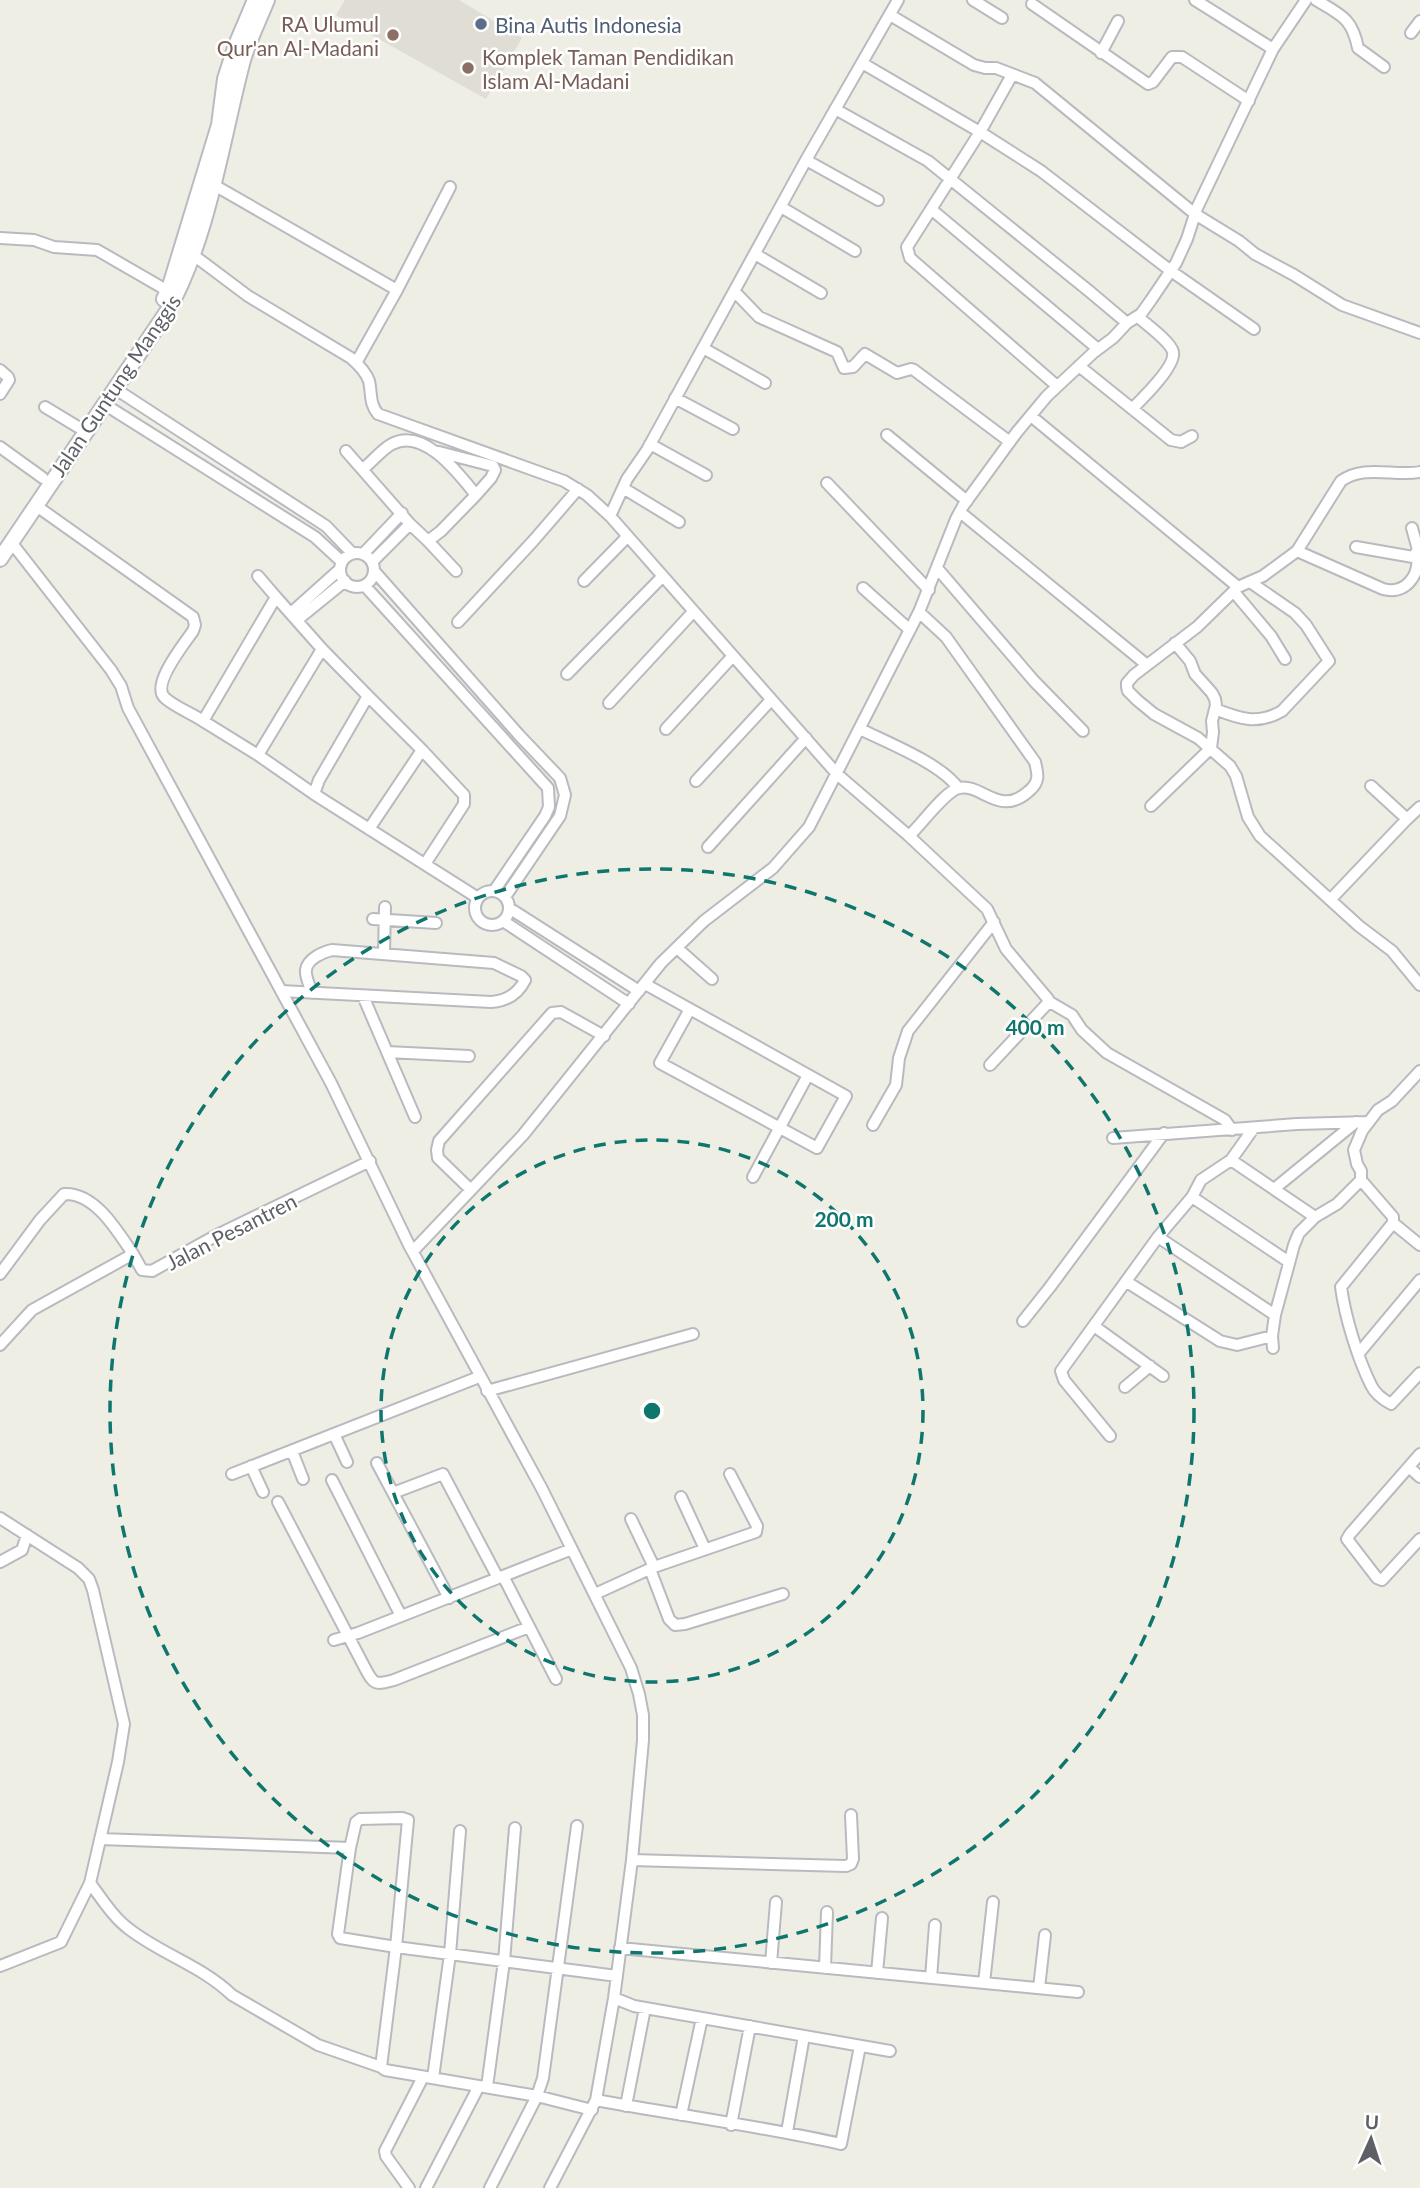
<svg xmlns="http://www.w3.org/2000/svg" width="1420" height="2188" font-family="Lato,sans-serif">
	<rect width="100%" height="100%" fill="#efeee5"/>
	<path fill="#dfddd4" d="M345,0H459L522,38L486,99L336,15Z"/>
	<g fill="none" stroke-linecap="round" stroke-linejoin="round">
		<defs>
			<path id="street" d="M973,0L1002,18
				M1195,0L1273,49
				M1316,0C1341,15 1352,18 1358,48L1384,67
				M1032,4L1148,84L1153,82L1172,57H1182L1249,101
				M890,15L974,65L985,68H996L1035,83L1195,214L1239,241L1255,254L1294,275L1342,305L1420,333
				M1411,33L1420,21
				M1101,53L1118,21
				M862,63L980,132L1041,171L1171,271L1254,329
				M1012,75L980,132L907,247L910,258L1057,386
				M835,109L928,161L1089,291L1127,323
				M806,160L878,200
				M214,185L397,290
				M781,207L855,251
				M931,209L1098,349
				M0,238L34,240L54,247L97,250L168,291
				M192,254L248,296L351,358C359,365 366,372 369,381C372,394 369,403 378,414L564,481L587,495L610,516L837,774L909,836L987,909L1006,949L1048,999L1047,1004L990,1065
				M755,254L821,293
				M735,292L759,317L837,352L844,368L853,367L865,354L897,373L911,369L914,370L1010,442
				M703,348L765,383
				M356,363L397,290L450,187
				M1079,366L1171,440L1181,442L1192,436
				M0,370L8,377L9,380L0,394
				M114,388L326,526L352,553
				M675,398L733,429
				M104,404L315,537L341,561
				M45,407L78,427
				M1132,409C1142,399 1176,366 1173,352C1171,342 1146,324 1138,317
				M1031,416L1238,587
				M887,435L967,501
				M650,444L706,475
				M0,447L43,478
				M346,451L410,524L428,541L441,531L476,495C459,474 424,427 392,444C382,449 372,462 363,469
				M439,452L493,466L495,470L491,478L476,495
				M1420,472C1394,477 1365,464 1341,481L1297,551L1263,576L1238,587L1197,627L1134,675L1127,683V687L1128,691L1137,700L1154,714L1198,738L1230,766L1236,776L1248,817L1260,836L1359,926L1392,951L1420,985
				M827,483L929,590
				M623,488L679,522
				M35,505L193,617L195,625L193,631C185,643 150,685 165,698C175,707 191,713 203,721
				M960,512L1147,665
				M610,516L627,479L647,450L806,160L898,0
				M428,541L456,571
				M11,542L111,670L121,686L128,708L331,1083L409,1245L542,1489L631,1668L639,1694L643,1715V1740L632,1860L614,1998L596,2100L550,2188
				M1356,547L1413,557L1418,550L1412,528
				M1297,551L1383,589C1405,595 1420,576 1417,555
				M340 570a17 17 0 1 1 34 0a17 17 0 1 1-34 0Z
				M364,553L402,513
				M373,561L410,524
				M937,568L1034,681L1083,731
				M375,572L519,735L560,778L565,795L560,816L505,897
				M258,576L276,597
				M584,581L627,537
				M365,586L548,788L549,807L545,816L494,891
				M863,588L910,630
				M1234,592L1271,636L1285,659
				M291,613L339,570
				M297,620L345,581
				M458,622L534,540L578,489
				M567,674L662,577
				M368,696L422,750L464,795V804L425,864
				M609,703L693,612
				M1215,709C1240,719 1258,725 1282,711L1329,661L1306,625L1295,613L1250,582
				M666,729L732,657
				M860,729C886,742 942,764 958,788
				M258,755L322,649
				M696,781L771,700
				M1371,786L1407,819L1420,807
				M314,794L258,755L203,721L276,597L322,649L368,696L319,780L314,794L478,898
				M1151,806L1211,748L1213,732L1212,721L1216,705L1215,699L1212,693L1195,674L1190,661L1175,643
				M369,829L422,750
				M909,836C921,825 945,791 959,788C982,783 999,818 1029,791C1040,782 1038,774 1035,762L946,637L919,612
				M708,847L806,738
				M475 908a17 17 0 1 1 34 0a17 17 0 1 1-34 0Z
				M1330,900L1407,819
				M509,908L639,991
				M373,919L436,923
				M503,921L629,1004
				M677,948L712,979
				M384,954L385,907
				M645,984C712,1021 779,1058 846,1096L817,1148L660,1063L690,1009
				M281,991L491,1002C507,1001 518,994 525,980L521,976L494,963L332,950C323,952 307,959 306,970C305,977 310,986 312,993
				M363,996L415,1117
				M1048,1001L1072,1015L1082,1030L1107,1053L1225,1120L1232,1130
				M387,1052L469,1056
				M873,1125L896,1085L899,1058L908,1031L994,922
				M1113,1138L1297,1124L1369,1122
				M1231,1160L1315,1217
				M753,1177L808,1075
				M1361,1180L1393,1217V1223L1341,1287C1345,1317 1358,1359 1371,1385C1375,1394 1382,1399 1391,1404L1420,1373
				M1274,1189L1356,1122
				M471,1190L438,1158L437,1150L439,1141L552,1013L561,1012L604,1036
				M1192,1197L1289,1262
				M1393,1223L1420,1245
				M1158,1237L1275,1315
				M413,1251L523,1135L661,963L704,921L773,868L809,827L919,612L956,519L963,506L1017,432L1047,396L1093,353L1113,338L1127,323L1141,314L1151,300L1176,263L1187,239L1197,208L1273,49L1306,0
				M0,1274L40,1220L64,1194C95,1192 118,1232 133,1254
				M1127,1282L1220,1341L1237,1345L1272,1336
				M1023,1321L1050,1287L1164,1133
				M1094,1326L1163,1376
				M0,1345L32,1310L133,1254L142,1270L152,1271L219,1234L370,1161
				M1273,1348L1272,1336L1275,1315L1294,1245L1299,1233L1315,1217L1337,1204L1361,1180V1171L1357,1164L1354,1150L1362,1131L1378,1110L1392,1101L1420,1071
				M1359,1353L1420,1280
				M1125,1387L1150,1366
				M487,1391L693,1334
				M334,1434L347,1462
				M1110,1436L1064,1380L1061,1371L1158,1237L1192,1197L1201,1180L1231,1160L1253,1129
				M292,1451L303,1479
				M1420,1454L1350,1534L1347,1539L1377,1578L1382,1580L1420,1539
				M377,1463L449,1598
				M251,1466L263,1492
				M1409,1467L1420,1477
				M232,1474L479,1377
				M332,1480L401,1616
				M393,1493L443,1474L498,1578
				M681,1497L705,1549
				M278,1502L365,1668C374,1685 375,1685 394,1680L529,1627
				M0,1518L78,1568L89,1579L93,1590L124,1724L118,1762L90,1883C102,1899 113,1917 129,1929C161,1954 202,1966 232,1995L318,2045L381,2067L385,2070L537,2096L592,2110
				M631,1519L654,1567
				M0,1562L22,1550L27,1535
				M650,1569L669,1619L675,1625L685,1624L783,1594
				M503,1576L556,1679
				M595,1594L654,1567L756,1532L757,1526L730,1474
				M334,1640L358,1633L572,1549
				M100,1839L350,1848L338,1934L340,1938L396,1947L381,2067
				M350,1848L356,1822L360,1819L402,1818L408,1820L396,1947L617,1976
				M632,1860L846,1866L851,1864L853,1859L851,1815
				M620,1948L1078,1992
				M771,1963L776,1902
				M0,1966L61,1942L90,1883
				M825,1968L827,1912
				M877,1973L882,1918
				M931,1978L935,1925
				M984,1983L993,1902
				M1039,1988L1045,1935
				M614,1998L634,2006L890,2051
				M433,2078L450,1954L460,1831
				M487,2087L504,1961L515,1828
				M596,2100C678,2115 760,2126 841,2144L860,2046
				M626,2106L645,2008
				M681,2115L702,2018
				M731,2125L750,2026
				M787,2132L804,2036
				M409,2188L386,2156L385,2151L423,2077
				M426,2188L479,2086
				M490,2188L537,2096L543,2078L577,1826"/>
			<path id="secondary" d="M164,299L170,286L219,125L225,79L236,45L255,0
				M0,559L167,312C209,237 221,143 243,60C249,40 259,20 267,0"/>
		</defs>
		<use href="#street" stroke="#b8babf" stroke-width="14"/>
		<use href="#secondary" stroke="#b9bbc1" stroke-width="18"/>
		<use href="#street" stroke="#fff" stroke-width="10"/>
		<use href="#secondary" stroke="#fff" stroke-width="14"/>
	</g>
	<g fill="none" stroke="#0f766e" stroke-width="3.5" stroke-dasharray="12 9">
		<circle cx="652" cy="1411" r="271"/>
		<circle cx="652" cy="1411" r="542"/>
	</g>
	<circle fill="#5c6f8a" stroke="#fff" stroke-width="2.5" cx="481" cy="24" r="7"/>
	<g fill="#8d6e63" stroke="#fff" stroke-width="2.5">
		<circle cx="393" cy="35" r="7"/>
		<circle cx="468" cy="68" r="7"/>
	</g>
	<g text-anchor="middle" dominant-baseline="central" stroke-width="5" stroke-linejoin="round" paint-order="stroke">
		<g font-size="21" fill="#785e54" stroke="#fff" text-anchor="end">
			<text x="379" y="23">RA Ulumul<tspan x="379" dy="24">Qur'an Al-Madani</tspan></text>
			<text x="482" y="56" text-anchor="start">Komplek Taman Pendidikan<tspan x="482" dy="24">Islam Al-Madani</tspan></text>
		</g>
		<g font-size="21" fill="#4e5e75" stroke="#fff" text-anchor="start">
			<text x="495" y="24">Bina Autis Indonesia</text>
		</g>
		<g font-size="21" fill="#5d6065" stroke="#fff">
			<text transform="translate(115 385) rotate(-56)">Jalan Guntung Manggis</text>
			<text transform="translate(231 1231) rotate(-27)">Jalan Pesantren</text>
		</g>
	</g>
	<circle cx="652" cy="1411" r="10" fill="#0f766e" stroke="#fff" stroke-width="3.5"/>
	<g font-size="21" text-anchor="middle" font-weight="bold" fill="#0f766e" stroke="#fff" stroke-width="5" stroke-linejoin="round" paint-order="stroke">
		<text x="1035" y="1035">400 m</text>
		<text x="844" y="1227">200 m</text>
	</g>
	<g transform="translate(1371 2139) rotate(3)" stroke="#ffffff" stroke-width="5" paint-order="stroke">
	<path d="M0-5L12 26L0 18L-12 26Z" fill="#5d6065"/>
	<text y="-10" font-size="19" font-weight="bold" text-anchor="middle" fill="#5d6065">U</text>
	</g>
</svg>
